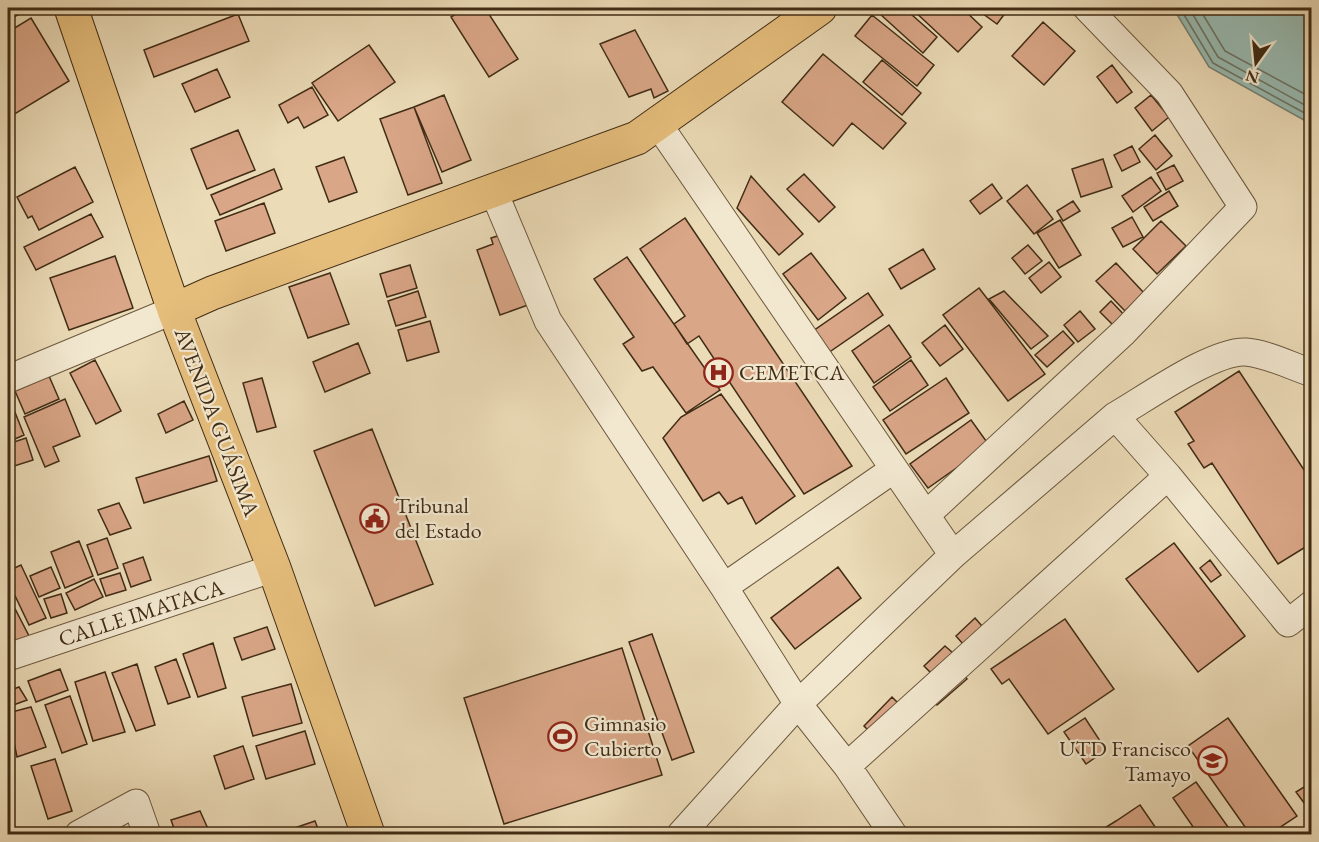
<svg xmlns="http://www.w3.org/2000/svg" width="1319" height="842" font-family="'EB Garamond',serif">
	<rect width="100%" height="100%" fill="#ebdbb7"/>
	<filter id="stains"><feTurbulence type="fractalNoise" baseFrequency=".00333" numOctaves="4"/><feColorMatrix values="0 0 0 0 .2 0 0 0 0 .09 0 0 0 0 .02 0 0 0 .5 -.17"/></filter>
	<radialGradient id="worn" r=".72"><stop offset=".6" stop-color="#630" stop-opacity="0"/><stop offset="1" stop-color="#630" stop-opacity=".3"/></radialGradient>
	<path fill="#98bbb2" stroke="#758273" stroke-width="1.5" d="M1173,8H1311V124L1209,67Z"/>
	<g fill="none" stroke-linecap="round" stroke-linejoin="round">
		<path stroke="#6c7464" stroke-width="1.5" d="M1180,8L1213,63L1312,117
			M1189,8L1218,57L1312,109
			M1199,8L1225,51L1312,98"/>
	</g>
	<path fill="#d9a687" stroke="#412c15" stroke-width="1.5" d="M8,8H31L8,20Z
		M465,8H485L518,59L489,77L451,17Z
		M886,8H904L937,37L923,53L880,14Z
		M911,8H962L982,27L958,52Z
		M975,8H1009L997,24Z
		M238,14L249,41L154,77L144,50Z
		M872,15L934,65L917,86L855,36Z
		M31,18L69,81L8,118V32Z
		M1043,22L1075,51L1044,85L1012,56Z
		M635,30L668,91L654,98L651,89L629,97L600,44Z
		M369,45L395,82L338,121L312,83Z
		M823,54L906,123L883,149L852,123L833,146L782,102Z
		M882,60L921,93L902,115L863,82Z
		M1112,65L1132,92L1117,103L1097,77Z
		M217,69L230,97L195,112L182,84Z
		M312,87L328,115L304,128L298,117L288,123L279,105Z
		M444,95L471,160L442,172L414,107Z
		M1151,95L1169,117L1152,131L1135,108Z
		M414,107L442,183L408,195L380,119Z
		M238,130L255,170L207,189L191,149Z
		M1155,135L1172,156L1156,170L1139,149Z
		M1132,146L1140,162L1122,171L1114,155Z
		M344,157L357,192L329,202L316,167Z
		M1103,159L1112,187L1081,197L1072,169Z
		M1174,165L1183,181L1166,190L1157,173Z
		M75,167L93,202L39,230L32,216L28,218L17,197Z
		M274,169L282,189L220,215L211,195Z
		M804,174L835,207L819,222L787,189Z
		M751,176L803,234L779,255L737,208Z
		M1151,177L1161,191L1133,212L1122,196Z
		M992,184L1002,198L980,214L970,201Z
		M1027,185L1053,219L1034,234L1007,201Z
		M1169,191L1178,206L1153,221L1144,207Z
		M1073,201L1080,211L1063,221L1057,211Z
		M264,203L275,233L226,251L215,221Z
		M91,214L103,237L36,270L24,247Z
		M1132,217L1143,237L1123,247L1112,228Z
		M685,218L852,466L804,494L699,336L687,344L674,324L685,316L640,249Z
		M1060,220L1081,255L1059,268L1037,233Z
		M1161,221L1186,246L1157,274L1133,249Z
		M507,233L528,305L500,315L477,250L493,244L491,238Z
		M1028,245L1042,261L1025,274L1012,258Z
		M923,249L935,269L901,289L889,269Z
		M811,253L846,298L818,320L783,274Z
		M115,256L133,308L69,330L50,278Z
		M627,257L720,390L686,413L653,367L642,371L623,344L634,337L594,279Z
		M1049,262L1061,277L1041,293L1029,278Z
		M1116,263L1144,293L1125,311L1096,281Z
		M410,265L417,288L387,297L380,274Z
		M330,273L349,324L308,338L289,287Z
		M979,288L1045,374L1008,401L943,315Z
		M418,291L426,317L396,326L388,301Z
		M1004,291L1048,336L1031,349L989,299Z
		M868,293L883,315L828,353L813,331Z
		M1111,301L1128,319L1117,329L1100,312Z
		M1080,311L1095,329L1078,342L1064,325Z
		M430,321L439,352L407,361L398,330Z
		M889,325L911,357L874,383L852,351Z
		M945,325L963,349L940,366L922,343Z
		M1063,331L1074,343L1047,367L1035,355Z
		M358,343L370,373L325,392L313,362Z
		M95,360L121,411L96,424L70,373Z
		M911,360L928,385L890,411L873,387Z
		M1239,371L1312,482V543L1278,564L1212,463L1204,468L1188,444L1194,441L1175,412Z
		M49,376L59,399L25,414L15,391Z
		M262,378L276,427L257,432L243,383Z
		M946,378L969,413L906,454L883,420Z
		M721,394L795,496L756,524L742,497L728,504L719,492L703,501L663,438L681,417Z
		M9,397L24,435L8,442V398Z
		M65,399L80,436L53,447L59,461L45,467L24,417Z
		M184,401L193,420L166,433L158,414Z
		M971,420L989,445L928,488L910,464Z
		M372,429L433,584L375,606L314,451Z
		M26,438L33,460L8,468V444Z
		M209,456L217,481L144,503L136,478Z
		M119,503L131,528L110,535L98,510Z
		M107,538L118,568L98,575L87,545Z
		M79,541L93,576L65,588L51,552Z
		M1174,543L1245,636L1198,672L1126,579Z
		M143,557L151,580L131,587L123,564Z
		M1210,560L1221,575L1211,582L1200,568Z
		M21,565L46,618L29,625L8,581V571Z
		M51,567L60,588L39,597L30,576Z
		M838,567L861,598L795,649L771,618Z
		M120,573L126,590L106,596L100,579Z
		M94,579L103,597L75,610L66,593Z
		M61,594L67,613L51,618L44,599Z
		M8,595L29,636L8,647Z
		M975,618L982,626L963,644L956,636Z
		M1065,619L1114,689L1048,734L1009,679L1002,684L991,669Z
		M267,627L275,649L242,660L234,638Z
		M652,634L694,752L672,760L629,642Z
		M213,643L226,688L198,697L183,654Z
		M945,646L953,653L931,673L924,666Z
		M622,648L662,775L504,824L464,698Z
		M176,659L190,697L168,704L155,667Z
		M137,664L155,725L136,731L112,673Z
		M60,669L68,690L36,702L28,681Z
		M959,669L967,679L937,705L928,696Z
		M105,672L125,732L93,741L75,682Z
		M291,684L302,723L253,736L242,697Z
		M19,687L27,700L8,707V691Z
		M70,696L87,744L62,753L45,705Z
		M892,697L901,706L873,735L864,726Z
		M31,707L46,747L17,757L8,713Z
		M1085,718L1106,750L1086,764L1064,732Z
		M1228,718L1297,816L1270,834H1250L1188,746Z
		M305,731L315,764L266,779L256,746Z
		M243,746L254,779L225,789L214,756Z
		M8,751L13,768L8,771Z
		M55,759L72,811L48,819L31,766Z
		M1196,782L1233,834H1198L1173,798Z
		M1312,782V804L1307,807L1296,792Z
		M1140,805L1160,834H1095L1116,821Z
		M200,811L209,831L199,834H176L171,820Z
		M315,821L320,834H277Z"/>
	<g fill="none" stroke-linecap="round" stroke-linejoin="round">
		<defs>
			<path id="minor" d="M658,124L953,555
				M493,190L548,321L724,587L798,704L847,766L893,834
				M8,379L174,310
				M1115,416C1145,399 1213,350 1246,352C1268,354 1291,366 1312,373
				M1168,476L1288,623L1312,604
				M926,515L1124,332L1243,207L1169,93L1087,8
				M724,587L894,469
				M8,657L274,568
				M79,834L136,803L147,834
				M681,834L798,704L953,555L1115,416L1168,476L847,766"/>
			<path id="major" d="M71,8L174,310L274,568L368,834
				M174,310L212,293L637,138L820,8"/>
		</defs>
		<use href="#minor" stroke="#6c583e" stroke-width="29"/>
		<use href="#major" stroke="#412c15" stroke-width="35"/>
		<use href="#minor" stroke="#f2e8d0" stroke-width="27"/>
		<use href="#major" stroke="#e6be7c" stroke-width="33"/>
	</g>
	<defs>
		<symbol id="hospital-ring" viewBox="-11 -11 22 22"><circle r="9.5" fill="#f2e8d0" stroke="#8f2418" stroke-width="1.5"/><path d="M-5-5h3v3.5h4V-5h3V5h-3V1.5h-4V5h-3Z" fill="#8f2418"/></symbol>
		<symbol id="civic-ring" viewBox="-11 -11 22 22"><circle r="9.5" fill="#f2e8d0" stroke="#8f2418" stroke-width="1.5"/><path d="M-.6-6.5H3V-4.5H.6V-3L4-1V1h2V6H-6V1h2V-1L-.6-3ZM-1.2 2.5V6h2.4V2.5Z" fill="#8f2418"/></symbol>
		<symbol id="stadium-ring" viewBox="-11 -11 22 22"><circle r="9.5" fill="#f2e8d0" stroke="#8f2418" stroke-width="1.5"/><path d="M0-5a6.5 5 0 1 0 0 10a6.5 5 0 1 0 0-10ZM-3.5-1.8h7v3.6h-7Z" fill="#8f2418"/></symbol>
		<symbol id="university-ring" viewBox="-11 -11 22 22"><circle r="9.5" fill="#f2e8d0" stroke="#8f2418" stroke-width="1.5"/><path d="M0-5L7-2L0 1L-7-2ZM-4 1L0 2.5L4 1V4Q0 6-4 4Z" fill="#8f2418"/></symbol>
	</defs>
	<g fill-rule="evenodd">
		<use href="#hospital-ring" x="702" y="356" width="33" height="33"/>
		<use href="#civic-ring" x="358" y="502" width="33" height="33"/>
		<use href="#stadium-ring" x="546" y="720" width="33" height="33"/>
		<use href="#university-ring" x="1196" y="744" width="33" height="33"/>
	</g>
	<g text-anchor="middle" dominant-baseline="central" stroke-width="4.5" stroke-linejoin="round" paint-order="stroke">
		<g font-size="22" fill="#412c15" stroke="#f2e8d0" text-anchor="start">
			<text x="739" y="372">CEMETCA</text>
			<text x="395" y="505">Tribunal<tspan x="395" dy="25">del Estado</tspan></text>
			<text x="584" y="723">Gimnasio<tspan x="584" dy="25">Cubierto</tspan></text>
			<text x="1191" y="748" text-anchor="end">UTD Francisco<tspan x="1191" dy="25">Tamayo</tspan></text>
		</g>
		<g font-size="22" fill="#412c15" stroke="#f2e8d0">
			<text transform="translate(217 422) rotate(69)">AVENIDA GUÁSIMA</text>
			<text transform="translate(141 613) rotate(-18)">CALLE IMATACA</text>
		</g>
	</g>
	<rect width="1319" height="842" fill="none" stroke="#ebdbb7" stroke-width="30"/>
	<rect x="9" y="9" width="1301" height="824" fill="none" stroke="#412c15" stroke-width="3"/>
	<rect x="15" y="15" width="1289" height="812" fill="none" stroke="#412c15" stroke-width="1.5"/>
	<g transform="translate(1256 63) rotate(195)" stroke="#f2e8d0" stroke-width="4.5" paint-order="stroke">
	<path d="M0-4.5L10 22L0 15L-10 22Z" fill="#412c15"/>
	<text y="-9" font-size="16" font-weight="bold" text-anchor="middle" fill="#412c15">N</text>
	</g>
	<rect width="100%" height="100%" filter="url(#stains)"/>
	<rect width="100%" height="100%" fill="url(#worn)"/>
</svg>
